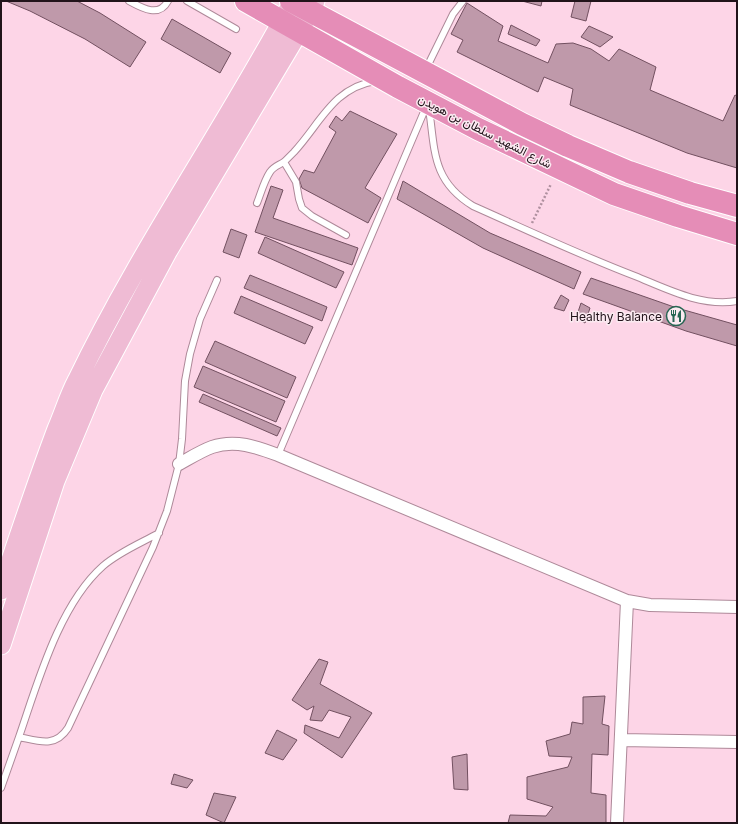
<svg xmlns="http://www.w3.org/2000/svg" width="738" height="824" font-family="Inter,Vazirmatn,sans-serif">
	<rect width="100%" height="100%" fill="#fdd5e7"/>
	<path fill="#bf99aa" stroke="#725060" d="M6,1H77L100,13L146,42L130,67L85,39L30,11Z
		M522,1H542L541,6Z
		M575,1H591L586,21L571,17Z
		M467,3L503,26L498,41L548,63L556,44L573,43L591,49L609,61L619,49L656,67L650,90L723,121L735,95L737,96V168L687,153L570,105L573,89L544,77L538,92L457,52L463,40L451,34Z
		M172,19L231,53L220,73L161,39Z
		M511,25L540,40L536,46L508,34Z
		M589,26L613,37L600,47L581,37Z
		M350,111L397,134L365,188L381,198L368,223L302,188L299,179L304,170L314,173L336,132L329,127L336,116L342,121Z
		M403,181L490,233L581,272L574,289L483,248L397,199Z
		M271,186L283,190L273,218L358,248L352,265L255,232Z
		M231,229L247,235L239,258L223,252Z
		M265,237L344,272L336,288L258,253Z
		M250,275L327,307L322,321L244,288Z
		M591,278L677,308L737,325V346L686,331L583,294Z
		M561,295L569,300L564,311L554,308Z
		M241,296L313,327L305,344L234,313Z
		M581,303L590,308L585,323L576,318Z
		M215,341L296,377L287,398L205,362Z
		M203,366L285,401L276,422L194,387Z
		M203,394L281,428L277,436L199,402Z
		M319,659L328,662L320,684L372,713L342,758L304,733L305,725L339,738L351,717L329,710L322,721L310,720L314,706L307,710L292,700Z
		M605,696L602,724L609,726L608,755L592,754L591,793L606,795V823H508L510,815L546,816L553,807L527,799V777L568,767L572,757L549,756L546,741L570,734L572,722L583,724V697Z
		M277,730L297,740L283,760L265,753Z
		M467,754L468,790L454,789L452,757Z
		M174,774L193,780L187,788L171,784Z
		M214,793L236,797L224,823L206,815Z"/>
	<g fill="none" stroke-linecap="round" stroke-linejoin="round">
		<defs>
			<path id="lane" d="M129,1C142,8 159,18 168,1
				M187,1L236,29
				M426,69L453,14L463,1
				M429,108C435,151 432,181 473,206C527,230 580,255 635,276C667,289 701,307 737,301
				M284,162L296,182L299,199L302,208L312,216L346,235
				M257,203C261,193 264,181 270,172C274,166 280,165 285,161C288,158 291,155 294,152C320,124 333,88 375,81
				M278,455L426,107
				M19,737C38,682 59,605 103,566C119,552 141,543 159,533
				M1,788L19,737C39,741 55,748 68,728L153,547L167,511L179,464L182,439L185,381L190,354L200,319L217,280"/>
			<path id="street" d="M179,464C190,458 201,451 212,447C235,439 257,447 278,455L627,601L650,605L737,607
				M621,740L737,742
				M617,823L627,601"/>
			<path id="primary" d="M1,590C19,536 37,482 57,429C64,413 69,396 77,381C139,252 221,135 289,9
				M1,645L55,481L93,390L167,252L299,31L315,1"/>
			<path id="highway" d="M246,1L398,87L478,129L614,194L678,216L737,234
				M291,1L522,124L568,146L629,172L690,193L737,206"/>
		</defs>
		<use href="#lane" stroke="#ae8999" stroke-width="8"/>
		<use href="#street" stroke="#ae8999" stroke-width="14"/>
		<use href="#primary" stroke="#fff" stroke-width="21"/>
		<use href="#highway" stroke="#fff" stroke-width="24"/>
		<path stroke="#af909f" stroke-width="2.5" stroke-dasharray="2 2" stroke-linecap="butt" d="M532,223L551,184"/>
		<use href="#lane" stroke="#fff" stroke-width="6"/>
		<use href="#street" stroke="#fff" stroke-width="12"/>
		<use href="#primary" stroke="#efbbd4" stroke-width="19"/>
		<use href="#highway" stroke="#e58db7" stroke-width="22"/>
	</g>
	<defs>
		<symbol id="restaurant-ring" viewBox="-11 -11 22 22"><circle r="9.5" fill="#fbeaf1" stroke="#266552" stroke-width="1.5"/><path d="M-5-6h1v4h1v-4h1v4h1v-4h1v5L-1.5 .5V6h-2V.5L-5-1ZM5-6V6H3V1.5H1.5Q1.5-4 5-6Z" fill="#266552"/></symbol>
	</defs>
	<g fill-rule="evenodd">
		<use href="#restaurant-ring" x="665" y="305" width="22" height="22"/>
	</g>
	<g text-anchor="middle" dominant-baseline="central" stroke-width="3" stroke-linejoin="round" paint-order="stroke">
		<g font-size="12" fill="#21131a" stroke="#fbeaf1">
			<text transform="translate(485 131) rotate(27)">شارع الشهيد سلطان بن هويدن</text>
		</g>
		<g font-size="12" fill="#21131a" stroke="#fbeaf1" text-anchor="end">
			<text x="662" y="316">Healthy Balance</text>
		</g>
	</g>
	<rect width="738" height="824" fill="none" stroke="#21131a" stroke-width="4"/>
</svg>
